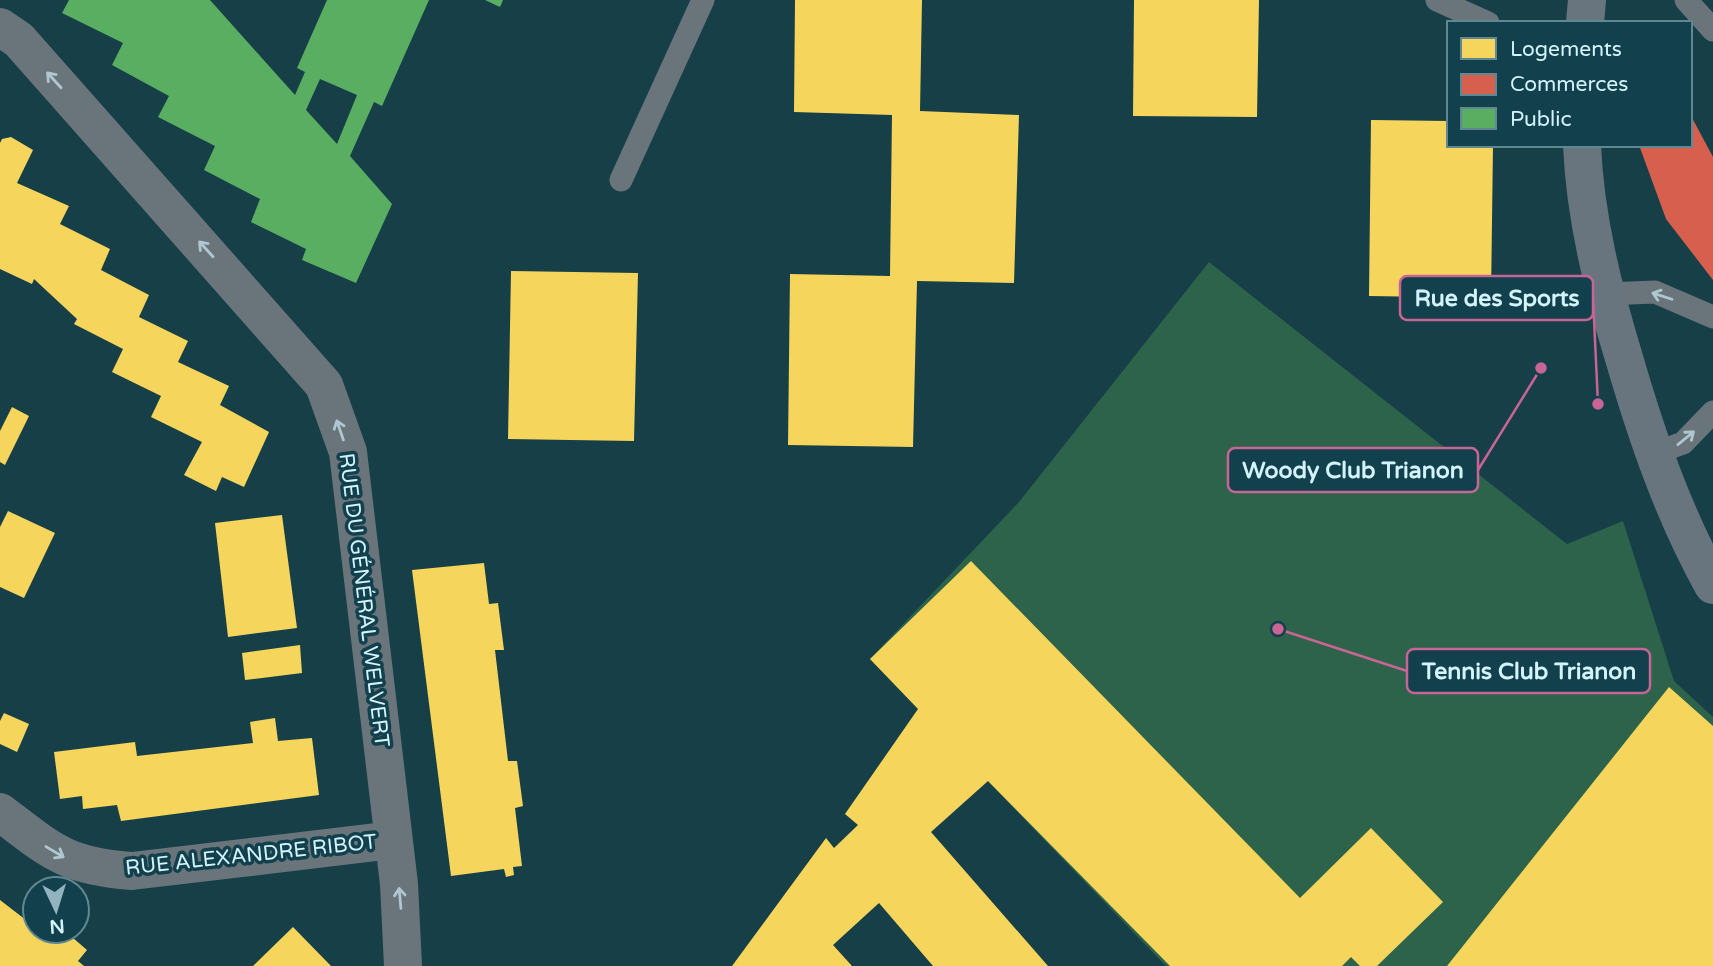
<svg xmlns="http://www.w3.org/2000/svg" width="1713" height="966" font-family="'Varela Round',sans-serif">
	<rect width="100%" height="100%" fill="#163f48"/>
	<path fill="#2d634b" d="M1209,262L1567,544L1623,521L1674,681L1713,717V966H1166L870,659L1019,502Z"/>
	<path fill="#f6d55c" d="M795,0H922L920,111L1019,115L1014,283L917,281L913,447L788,445L790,274L890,276L892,115L794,112Z
		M1134,0H1259L1257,117L1133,116Z
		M1371,120L1449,121V145H1493L1491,298L1369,296Z
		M11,137L33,150L17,183L69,206L60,224L110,249L101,270L149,295L139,317L188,341L178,362L229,386L220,405L269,432L244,487L222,477L216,491L184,475L202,442L151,417L161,396L112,372L123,349L74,324L77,319L34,279L32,284L0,269V143L2,139Z
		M511,271L638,273L634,441L508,439Z
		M12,407L29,416L5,465L0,462V431Z
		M8,511L55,533L24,598L0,587V527Z
		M282,515L297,628L228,637L215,523Z
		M971,561L1300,898L1371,828L1443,902L1377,966H1360L1351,957L1342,966H1170L988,781L931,832L1048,966H933L879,903L833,945L852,966H732L826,838L834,848L858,825L845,814L918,709L870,659Z
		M484,563L489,604L498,603L504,650H495L508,761H517L523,806L515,808L522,866L513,867L514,875L506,877L504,869L451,876L412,570Z
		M300,645L302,673L245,680L242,653Z
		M1669,687L1713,726V966H1447Z
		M4,713L29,724L17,752L0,744V721Z
		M275,718L278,741L312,738L319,795L121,821L117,805L83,809L82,796L60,799L54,752L135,742L137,756L253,743L250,722Z
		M0,900L35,927V931H41L55,942L65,931L87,950L78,961L84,966H0Z
		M293,927L331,966H253Z"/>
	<path fill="#d6604d" d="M1690,114L1713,157V280L1666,219L1639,145H1690Z"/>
	<path fill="#5aae61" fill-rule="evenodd" d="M69,0H210L295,95L305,72L297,68L327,0H429L382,106L374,102L350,156L392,204L356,283L302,260L306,249L251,222L260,199L204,170L215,146L158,117L169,96L112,65L123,43L62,13ZM320,79L357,95L337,144L306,110Z
		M485,0H503L500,7Z"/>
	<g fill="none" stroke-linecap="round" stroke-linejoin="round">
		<path stroke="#6a747b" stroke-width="23" d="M1437,0L1488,23
			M1686,0L1713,30
			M621,180L703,0
			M1607,294L1655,292L1713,317
			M1653,454L1683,443L1713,412"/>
		<path stroke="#6a747b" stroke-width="38" d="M0,27L19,40L324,385L348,452L399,884L403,966
			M0,812C51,851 65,866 132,871L393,840"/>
		<path stroke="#68757e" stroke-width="38" d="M1585,23L1587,0
			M1582,145C1585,217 1603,289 1624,358C1647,437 1673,513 1713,585"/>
	</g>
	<defs><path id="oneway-shaft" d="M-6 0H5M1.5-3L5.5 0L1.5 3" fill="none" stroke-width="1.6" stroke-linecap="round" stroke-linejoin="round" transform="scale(1.75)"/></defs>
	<g stroke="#aec7d0">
		<use href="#oneway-shaft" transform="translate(54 80) rotate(-132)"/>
		<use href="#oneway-shaft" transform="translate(206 249) rotate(-132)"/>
		<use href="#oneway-shaft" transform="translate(1662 296) rotate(-162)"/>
		<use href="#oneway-shaft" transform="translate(340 430) rotate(-109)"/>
		<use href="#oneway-shaft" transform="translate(1686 438) rotate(-39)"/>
		<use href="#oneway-shaft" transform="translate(55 852) rotate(31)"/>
		<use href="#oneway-shaft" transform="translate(400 898) rotate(-95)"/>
	</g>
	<g text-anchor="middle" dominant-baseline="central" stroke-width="7" stroke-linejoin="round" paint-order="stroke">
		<g font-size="21" fill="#d3f3fd" stroke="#12404c">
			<text transform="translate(364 600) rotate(83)">RUE DU GÉNÉRAL WELVERT</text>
			<text transform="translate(251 855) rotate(-6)">RUE ALEXANDRE RIBOT</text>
		</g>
	</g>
	<path fill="none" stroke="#c86594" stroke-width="2.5" d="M1598 404L1593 298M1541 368L1478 470M1278 629L1407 671"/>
	<g fill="#c86594" stroke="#12404c" stroke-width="2.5">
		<circle cx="1598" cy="404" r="7"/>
		<circle cx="1541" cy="368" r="7"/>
		<circle cx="1278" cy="629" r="7"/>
	</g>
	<g fill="#12404c" stroke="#c86594" stroke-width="2.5">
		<rect x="1400" y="276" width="193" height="44" rx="7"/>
		<rect x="1228" y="448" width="250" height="44" rx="7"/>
		<rect x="1407" y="649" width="243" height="44" rx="7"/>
	</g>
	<g font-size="23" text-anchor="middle" font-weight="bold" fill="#d3f3fd">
		<text x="1497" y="306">Rue des Sports</text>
		<text x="1353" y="478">Woody Club Trianon</text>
		<text x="1529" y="679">Tennis Club Trianon</text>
	</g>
	<rect x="1447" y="21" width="245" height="126" fill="#12404c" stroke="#5f8893" stroke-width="2"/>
	<rect x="1461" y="38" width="35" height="21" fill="#f6d55c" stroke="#5f8893" stroke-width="2"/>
	<text x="1510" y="56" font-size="21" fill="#d3f3fd">Logements</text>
	<rect x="1461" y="74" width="35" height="21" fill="#d6604d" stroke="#5f8893" stroke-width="2"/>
	<text x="1510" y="91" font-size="21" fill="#d3f3fd">Commerces</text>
	<rect x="1461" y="108" width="35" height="21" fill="#5aae61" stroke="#5f8893" stroke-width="2"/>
	<text x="1510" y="126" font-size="21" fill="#d3f3fd">Public</text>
	<g transform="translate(56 910) rotate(176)"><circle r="33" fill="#12404c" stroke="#5f8893" stroke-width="2"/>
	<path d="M0-5L12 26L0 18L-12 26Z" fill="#91b4be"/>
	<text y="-10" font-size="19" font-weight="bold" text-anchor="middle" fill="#d3f3fd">N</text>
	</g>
</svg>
